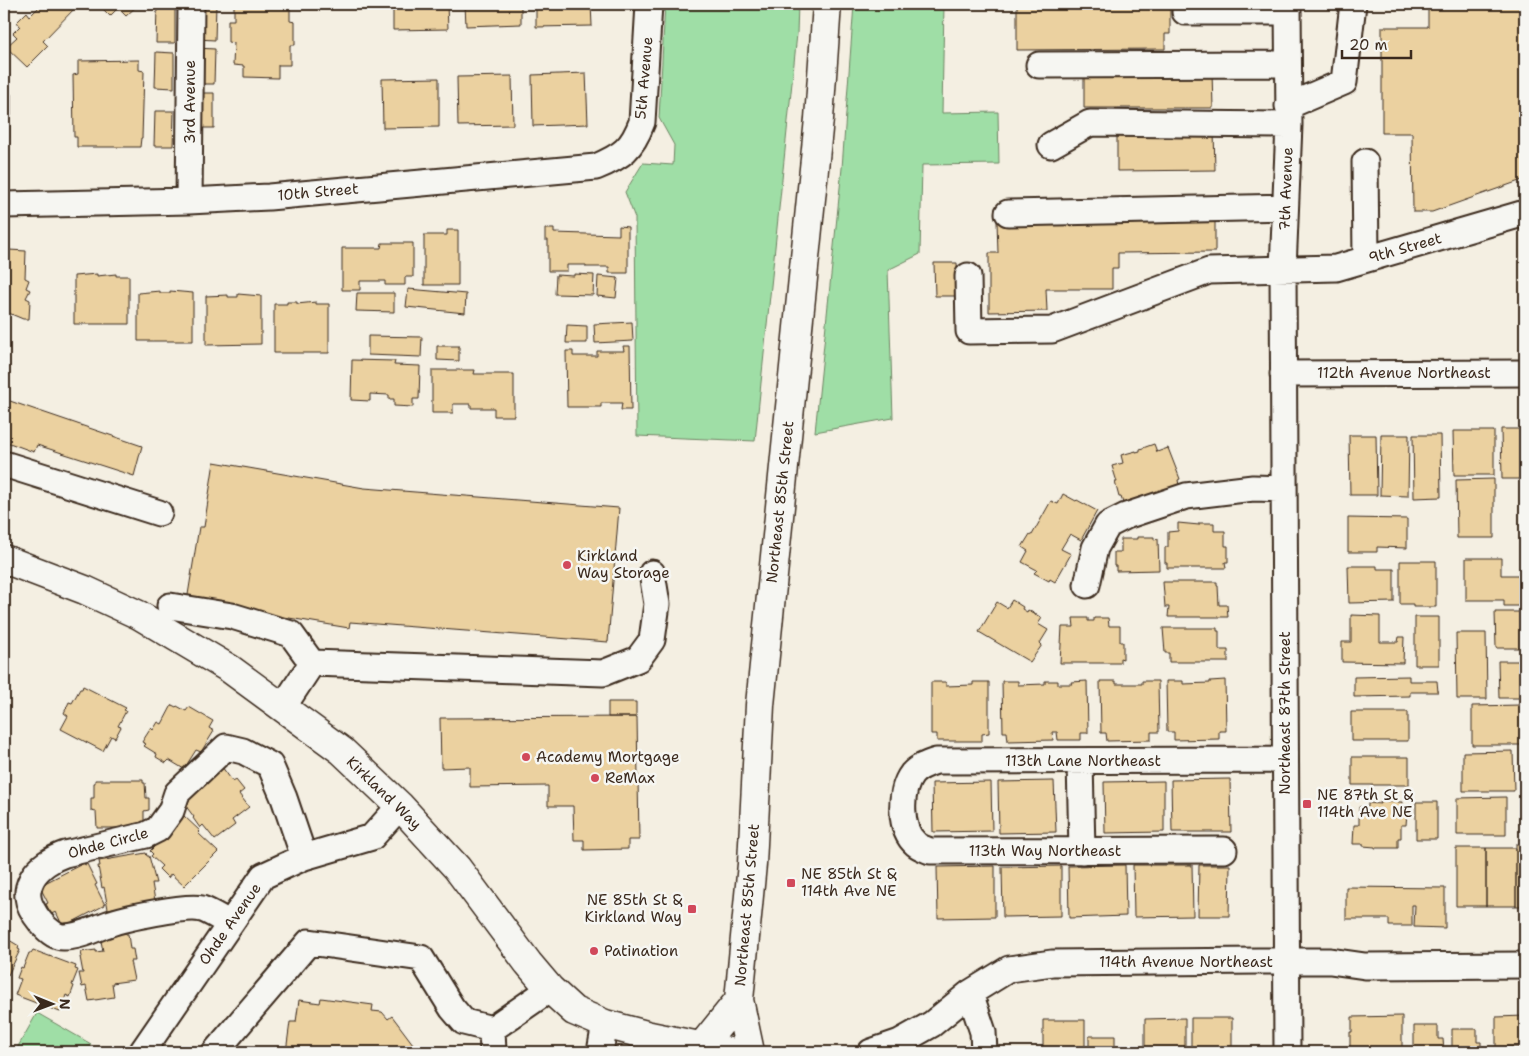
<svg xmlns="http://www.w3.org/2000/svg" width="1529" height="1056" font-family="'Shantell Sans',sans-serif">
	<rect width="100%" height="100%" fill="#f4efe2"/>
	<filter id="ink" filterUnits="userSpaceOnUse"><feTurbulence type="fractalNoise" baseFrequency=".02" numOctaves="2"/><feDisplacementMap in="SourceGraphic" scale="10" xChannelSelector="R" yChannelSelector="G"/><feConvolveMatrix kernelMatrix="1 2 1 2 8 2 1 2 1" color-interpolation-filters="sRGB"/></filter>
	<g filter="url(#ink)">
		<path fill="#9fdea6" stroke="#6d8462" d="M665,4H798L797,34L755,441L637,436L635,218L625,192L643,163L673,165L674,145L659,118Z
			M854,4H944L942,113L998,112L999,164L922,165L920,254L888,270L893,418L815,432L842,168Z
			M37,1013L91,1044L86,1052H15Z"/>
		<path fill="#ebd1a0" stroke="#3b2a1e" d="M42,4H75L77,6L43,41L48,46L27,67L6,47L17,37L13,33L20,26L17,22L27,12L30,16Z
			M98,4H139L126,16L118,8L110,16Z
			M197,4H216L215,40L196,39Z
			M234,4H290V21L295,22V45H290V65H278V78L244,77V66L233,65L234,43L228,42V20H234Z
			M393,4H447L448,29L393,30Z
			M465,4H521V24L466,26Z
			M536,4H591L592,26L536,27Z
			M1017,4H1170V34H1165V49L1017,50Z
			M1428,4H1525V179L1432,212H1413L1412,133H1382V27H1428Z
			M157,7L175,8V43H156Z
			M196,48L215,49L214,84H195Z
			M156,52L174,53V88L155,87Z
			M139,60V70L144,71L142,138H141L140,147H77V137H74L73,75L78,74V61Z
			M4,61H5V74H9V90H6V95L11,94V116H5V122H9V138H6V149H4Z
			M1212,72L1213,108H1084V73Z
			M586,73L588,124L533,126L532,75Z
			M512,76L513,125L458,126L457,77Z
			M439,78V127L383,128L382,79Z
			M195,93H214V128H195Z
			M155,111H174L173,146H154Z
			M1214,131L1215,170L1117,171V132Z
			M1215,220V252L1118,253V268H1112V289H1046L1047,311L989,312V253H998L997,221Z
			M619,226L628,227V273H609V267H586V265H567V271H548V240H545V229H554V233L619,235Z
			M447,230H458V285H424V235H447Z
			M382,243H413V277H405V285H385V281H360V290H342V248H381Z
			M9,250L26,251L25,278L29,280L26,288L30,290L26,298L30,300L29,319H23L4,311V252L7,254Z
			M934,263H957L958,296H935Z
			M97,274V276L116,274V276H129V324H74V276Z
			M574,274L594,275L593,295L555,294L556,275L574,276Z
			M598,276L618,278L616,298L597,296Z
			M408,289L466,294L465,313L406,307Z
			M160,291V293H170V291L193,293V341H138V293Z
			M357,293H394V312L356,311Z
			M238,294L261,296V344L206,345V296L228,295V297H238Z
			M287,302H297V304L316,302V304H329V353H274V304H287Z
			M632,322L633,341L595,343L594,324Z
			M567,325L587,326V343H566Z
			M368,336L422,337L421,357L368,355Z
			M437,346H459V361L437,360Z
			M623,346H630L631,410H621L622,403H601V407H567L566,351H573V356H597V351H624Z
			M352,360L395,361L394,365L420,366L419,399H413V407L394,406V399H389V395L370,394V401L351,400Z
			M432,370H475L474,374H514V416H494V408H471V404H453V413H432Z
			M4,399L142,446L134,476L37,445L34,452L4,441Z
			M1501,429H1525V479H1502Z
			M1453,431H1494V475H1454Z
			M1349,435H1376L1377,495H1350Z
			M1381,435H1409L1408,496L1380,495Z
			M1413,435H1440L1441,497L1414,498Z
			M1154,444L1157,452L1168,448L1180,479L1178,480L1179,485L1123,503L1121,497H1119L1115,482H1117L1112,466L1123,463L1121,455L1136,451V452L1140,451V449Z
			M214,462L364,488L619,508L608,642L350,622L349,628L187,601L199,527H204Z
			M1494,479V538H1457L1456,480Z
			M1063,494L1076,501L1077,500L1097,511L1081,540L1070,534L1061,549L1071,554L1055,582L1050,579L1049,581L1034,573L1037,570L1022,562L1028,551L1022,547L1030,534L1032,535L1051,501L1058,504Z
			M1348,518L1407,519V548L1377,547V552H1348Z
			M1178,523L1199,525V523H1214V531H1225V546H1228V562H1225L1226,568H1167V563H1165V547H1168V532L1178,531Z
			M1137,537H1154V540L1158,539L1159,570L1116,571V566H1114V552H1121V539H1137Z
			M1466,558H1501V575H1525V606H1504V600H1466Z
			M1400,561H1436V607H1413V604H1400Z
			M1348,566H1377V569H1394V602L1349,603Z
			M1163,582H1217V586H1218L1219,605H1227L1228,617H1168L1169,607H1165Z
			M1012,600L1023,607L1022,609L1027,612L1028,610L1042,618L1038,624L1048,630L1040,643L1042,645L1030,662L979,632L997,602L1007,608Z
			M1495,612H1525V648H1496Z
			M1351,615L1380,616V642H1398L1399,637H1404L1403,663L1342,662V642H1351Z
			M1415,617H1439V665H1415Z
			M1073,618H1088V621H1094V618H1108L1109,626H1120V642H1123V659L1120,658V663H1060L1062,627H1074Z
			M1163,628H1217V631H1219V650H1228V662H1169V653H1165Z
			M1456,633H1486L1487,699H1457Z
			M1498,661H1525V698H1499Z
			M1409,676V681H1437L1438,692H1410V696L1354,697V677Z
			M1225,680L1226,731H1219V739L1174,740V732H1167L1166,681H1183V684L1210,683V681Z
			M1002,681H1018V685L1045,684V681H1058V684H1072L1071,682L1087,681L1088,733H1081V740H1058L1057,732H1052L1053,740L1008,741L1007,732H1003Z
			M1100,681H1116V684H1142V681H1158L1159,732H1151V740L1107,741L1106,733H1101Z
			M931,682H946V686L973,685V682H989V733L982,734V741H937V734H931Z
			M83,686L126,708L124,710L126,711L118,726L121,727L115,738L111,736L103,751L61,729L68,716L64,713L69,702L72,703L80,689H82Z
			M608,702H636V717H608Z
			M172,705L176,707L177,706L186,711L189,707L213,721L209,728L214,731L201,752L196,750L184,769L169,760L166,763L156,757L157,754L144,746L146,744L142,742L151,728L153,730L158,722L162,724Z
			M1521,705L1522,745H1472V706Z
			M1351,712H1408V741H1351Z
			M637,717L639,840H628V849L584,850V840H574L573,806H548V786L470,787V767L441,768L440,718Z
			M1513,751L1514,791H1463V752Z
			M1352,757H1409V785H1352Z
			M222,767L233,782L236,780L244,790L239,794L249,807L232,820L235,825L215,840L203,825L200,828L193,818L194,817L185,805L187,803L185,800L202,787L199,784Z
			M1230,779L1231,832H1172L1171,780Z
			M95,780H143V783H145L146,798H149V810L144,811V828H97L96,811L91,810V798H94V783H95Z
			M1054,781L1056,832L999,833L998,782Z
			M1164,781V832L1105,833L1104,782Z
			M991,782L992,831L933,832L932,783Z
			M1506,797V835H1457V798Z
			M1380,802H1402V812H1407L1406,825H1401V838H1398V848H1375V847L1363,846V844H1353L1354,825H1359V807H1368V803L1381,804Z
			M1416,802H1437V839H1416Z
			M184,816L200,831L198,833L218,852L184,886L171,874L168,878L159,869L162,866L151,856L153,854L150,851L161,840L162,842Z
			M1516,844H1525V906H1516Z
			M1456,848H1486V906H1456Z
			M1486,848H1516V906H1486Z
			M146,853L147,856H149L156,883H152L155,901L108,909L104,887L102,888L98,866H100L99,861Z
			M84,863L85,865L87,864L97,884L95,885L105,905L63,927L56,912L51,914L46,904L48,903L41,889L43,888L41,885Z
			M1125,865L1126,916L1069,918L1068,866Z
			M1133,865H1192L1193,916L1134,917Z
			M1199,865H1230L1229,916H1198Z
			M995,866V917L938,918L937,867Z
			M1061,866V916L1003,917L1002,867Z
			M1346,887L1445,888V928L1414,927L1415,905H1412V926H1389V919H1346Z
			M125,932L126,934H128L130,949H133L135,961H130L134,980L112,983L114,997L89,1001L86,986L82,987L79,973H83L80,957H82L81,952L96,950V952L103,951L100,936Z
			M4,937L19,946L18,949L20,950L8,975L5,973L4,974Z
			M33,950L76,966L75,969L78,970L72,985L74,986L70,997L66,995L60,1012L15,995L21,979L17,978L21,967L23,968L29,953H31Z
			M321,998L373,1005L372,1011L382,1012L388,1019L392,1016L419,1052H286L290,1022H296L299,1000L320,1003Z
			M1402,1016V1048H1350V1032H1352V1017Z
			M1525,1016V1047H1496V1017Z
			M1185,1018V1052H1143V1047H1145V1019Z
			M1191,1018H1232V1052H1191Z
			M1043,1020H1085V1052H1043Z
			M1414,1026H1438V1039H1443L1444,1052L1414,1051Z
			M1452,1029H1477V1042H1481V1052H1452Z
			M1089,1036H1115V1052H1089Z"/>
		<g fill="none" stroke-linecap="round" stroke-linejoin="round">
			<defs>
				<path id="minor" d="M1185,12H1288
					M1039,65L1288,64
					M1288,106L1344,82L1353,4
					M1051,145L1090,123L1289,125
					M1365,162L1366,259
					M189,201L191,4
					M4,205L189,201L269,197L596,167C622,156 632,149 642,122L649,4
					M1008,213L1285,207
					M968,276L969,331L1052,330L1209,271L1336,268L1525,213
					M1283,374L1525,373
					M4,464L159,513
					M1087,585L1095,548L1108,525L1126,516L1186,496L1253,488L1284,489
					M170,606L232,616L291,634L312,663
					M283,707L312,663L603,673L638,659L652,640L657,604L652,573
					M1080,761L1082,851
					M1224,850L930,851C925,849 919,847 916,844C899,830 899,791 912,774C918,767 927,764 936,761L1285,760
					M229,923C221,919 211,912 202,909C186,905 124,918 108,924C94,929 79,937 64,937C49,938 29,910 28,897C27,890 29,885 32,879C38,867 53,858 65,854L146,835L158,829L171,811L177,793L226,747L243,751L270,765L284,798L304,857
					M970,993L983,1032L984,1052
					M492,1029L493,1052
					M142,1052L263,876L304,857L372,837L400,806
					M215,1052L309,942L421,958L452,1008L464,1022L492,1029L550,989
					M600,1052L605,1024
					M871,1052L900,1042L932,1024L970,993L1009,969L1052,963L1259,961H1330L1365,966L1525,965
					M1287,1052L1283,269L1289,125L1288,4"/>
				<path id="major" d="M4,559L85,590L139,615L230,669L342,751L400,806L457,868L528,963L550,989L574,1011L605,1024L650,1036L729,1052
					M700,1052L701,1047L739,1000
					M750,1052L739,1000L752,864L760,705L819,119L827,4"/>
			</defs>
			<use href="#minor" stroke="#3b2a1e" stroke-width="29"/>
			<use href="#major" stroke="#3b2a1e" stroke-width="31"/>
			<use href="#minor" stroke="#f6f6f2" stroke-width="25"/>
			<use href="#major" stroke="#f6f6f2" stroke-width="28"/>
		</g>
	</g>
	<g fill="#d1495b" stroke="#f6f6f2" stroke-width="2">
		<circle cx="567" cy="565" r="5"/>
		<circle cx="526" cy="757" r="5"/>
		<circle cx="595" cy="778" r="5"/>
		<rect x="1302" y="799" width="10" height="10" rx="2.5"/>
		<rect x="786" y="878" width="10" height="10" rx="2.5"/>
		<rect x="687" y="904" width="10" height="10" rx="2.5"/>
		<circle cx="594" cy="951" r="5"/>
	</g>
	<g text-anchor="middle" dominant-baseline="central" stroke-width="5" stroke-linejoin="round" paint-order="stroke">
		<g font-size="15" fill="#3b2a1e" stroke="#f6f6f2">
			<text transform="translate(644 78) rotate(-85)">5th Avenue</text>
			<text transform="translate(190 102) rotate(-90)">3rd Avenue</text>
			<text transform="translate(1286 189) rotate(-88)">7th Avenue</text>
			<text transform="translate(318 192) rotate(-5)">10th Street</text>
			<text transform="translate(1405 248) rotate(-16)">9th Street</text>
			<text x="1404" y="373">112th Avenue Northeast</text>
			<text transform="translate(780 502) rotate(-84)">Northeast 85th Street</text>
			<text transform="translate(1285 713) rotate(-90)">Northeast 87th Street</text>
			<text x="1083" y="761">113th Lane Northeast</text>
			<text transform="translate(384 793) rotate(44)">Kirkland Way</text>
			<text transform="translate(108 843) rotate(-15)">Ohde Circle</text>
			<text x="1045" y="851">113th Way Northeast</text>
			<text transform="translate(747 905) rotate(-85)">Northeast 85th Street</text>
			<text transform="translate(230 924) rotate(-55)">Ohde Avenue</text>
			<text x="1186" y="962">114th Avenue Northeast</text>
		</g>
		<g font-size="15" fill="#3b2a1e" stroke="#f6f6f2" text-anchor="start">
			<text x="577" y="556">Kirkland<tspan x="577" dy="17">Way Storage</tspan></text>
			<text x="536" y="757">Academy Mortgage</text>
			<text x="605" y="778">ReMax</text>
			<text x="1317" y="795">NE 87th St &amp;<tspan x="1317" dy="17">114th Ave NE</tspan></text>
			<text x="801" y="874">NE 85th St &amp;<tspan x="801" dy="17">114th Ave NE</tspan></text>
			<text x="682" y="900" text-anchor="end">NE 85th St &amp;<tspan x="682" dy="17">Kirkland Way</tspan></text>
			<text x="604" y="951">Patination</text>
		</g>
	</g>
	<rect width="1529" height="1056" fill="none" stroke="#f6f6f2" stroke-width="20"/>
	<rect x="10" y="10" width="1509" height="1036" fill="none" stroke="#3b2a1e" stroke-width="2" filter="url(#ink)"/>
	<g transform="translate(52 1004) rotate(91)" stroke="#f6f6f2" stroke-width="4" paint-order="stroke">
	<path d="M0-4L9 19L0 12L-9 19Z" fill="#3b2a1e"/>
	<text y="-8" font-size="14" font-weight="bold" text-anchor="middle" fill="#3b2a1e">N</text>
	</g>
	<path d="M1342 50v8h69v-8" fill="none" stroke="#3b2a1e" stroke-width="2.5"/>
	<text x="1349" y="50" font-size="15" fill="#3b2a1e" stroke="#f6f6f2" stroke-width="4" paint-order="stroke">20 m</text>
</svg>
